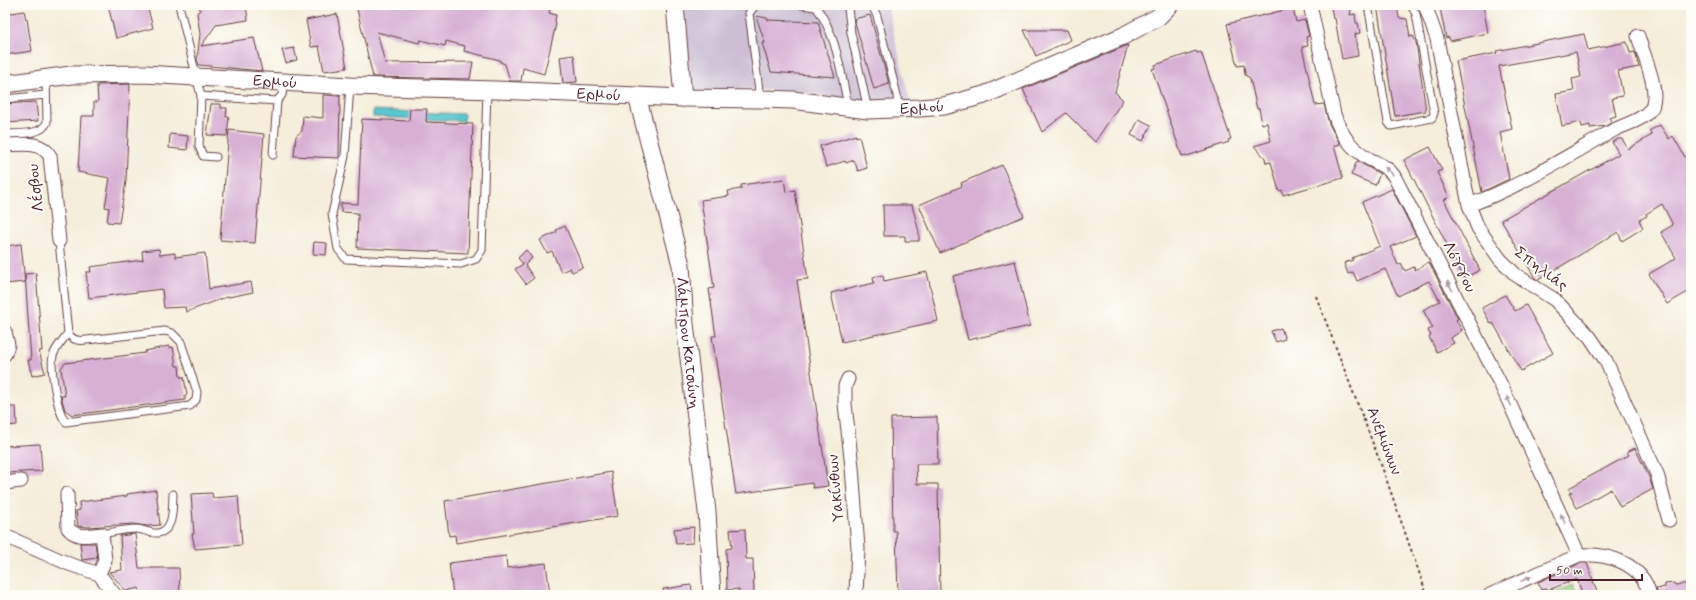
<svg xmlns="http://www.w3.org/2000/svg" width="1696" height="600" font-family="Mynerve,sans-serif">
	<rect width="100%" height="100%" fill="#fdfcf7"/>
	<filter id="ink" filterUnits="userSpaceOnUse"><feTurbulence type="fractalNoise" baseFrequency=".025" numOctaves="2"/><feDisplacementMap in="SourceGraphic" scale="8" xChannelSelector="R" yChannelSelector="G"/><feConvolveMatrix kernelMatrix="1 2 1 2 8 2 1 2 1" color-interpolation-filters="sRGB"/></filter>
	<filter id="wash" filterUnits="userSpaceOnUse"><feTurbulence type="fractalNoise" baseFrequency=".012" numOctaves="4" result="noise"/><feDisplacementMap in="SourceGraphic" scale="16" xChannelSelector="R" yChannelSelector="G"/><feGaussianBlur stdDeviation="0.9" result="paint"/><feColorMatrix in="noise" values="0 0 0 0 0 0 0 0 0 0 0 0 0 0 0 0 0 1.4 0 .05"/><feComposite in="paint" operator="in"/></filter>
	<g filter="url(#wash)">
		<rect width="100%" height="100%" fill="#f5eedb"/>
		<path fill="#ccbfd4" d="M682,5H887L910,102L877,103L794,92L747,89L690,92Z"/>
		<path fill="#9fd484" stroke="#747a58" d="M1573,585L1577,595H1544Z"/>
		<path fill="#5ac8cf" stroke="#52747d" d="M373,110L464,114V121L373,117Z"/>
		<g id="blocks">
			<path fill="#d7b0d4" d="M108,5H147L153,28L116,38Z
				M199,5H246L248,20L216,25L201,46L254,38L262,71L199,65L197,60L200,34L197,13L200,10Z
				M356,5H551L549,13L556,15L555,21L556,24L544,74L523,68L521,81H510L505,64L500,62V60L464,51L465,46L446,41L445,46L420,40L419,43L377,32L385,63L473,62L470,79L373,77Z
				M1345,5H1352L1350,15L1355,14L1356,23H1358L1360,33L1355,34L1358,56L1342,59L1335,18L1333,19L1331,7Z
				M1377,5H1397L1399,18L1407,19L1410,37L1413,36L1416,42L1426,111L1395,116Z
				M1443,5H1483L1488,33L1450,41L1449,37L1446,38L1440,8H1444Z
				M1293,8L1296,22L1305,20L1309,36L1306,37L1308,46L1302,47L1315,105L1324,104L1329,124L1340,144L1334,146L1343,178L1283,195L1282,190L1279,191L1271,162L1266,163L1265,158L1254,146L1271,141L1267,123L1262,124L1259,108L1257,109L1250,78L1245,75L1244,65L1237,66L1227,24Z
				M24,11L26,19H27L32,51L5,55V22H7L5,14Z
				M337,14L347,68L324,71L319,46L311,47L306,20Z
				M870,15L889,84L874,89L854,19Z
				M756,16L767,18L768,20L818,22L835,77L771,72L762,43H765Z
				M1024,30H1067L1071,40L1036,56Z
				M1584,34L1588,50L1627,42L1630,53L1635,52L1639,67L1618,71L1623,96L1612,98L1616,116L1609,118L1612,122L1606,126L1590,128V125L1582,127L1581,122L1562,126L1556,94L1574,91L1572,79L1581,77L1576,52L1499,66L1512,129L1500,132L1509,179L1482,192L1456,61L1497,53L1496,51Z
				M1128,45L1115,92L1123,100L1095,142L1066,113L1042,132L1023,89Z
				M294,48L297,60L286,63L282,50Z
				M1196,51L1197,53L1201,52L1231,139L1228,140L1229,142L1187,156L1186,155L1182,156L1152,69L1155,68V65Z
				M574,55L577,82L563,83L560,57Z
				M130,84L126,181L119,223L107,222L109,208L105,207L110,178L78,172L81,116H94V102H98L97,85Z
				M323,95L340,96L339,158L294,156L296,136L302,131L303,116L323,118Z
				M36,102L38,121L5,123V104Z
				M211,104H221V108H227L226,117H229L227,136L207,135Z
				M410,109H427L426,122L473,124L468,253L357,248L358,213L341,212V203L358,204L362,119L409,121Z
				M1139,119L1151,125L1143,141L1131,135Z
				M1660,125L1669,139L1673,136L1685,157L1687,156L1691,162V290L1667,304L1649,274L1676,258L1661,232L1673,225L1662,204L1646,214L1647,216L1639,220L1643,228L1622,241L1618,232L1538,280L1535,278L1501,220L1619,154L1612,142L1618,139H1622L1628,149L1652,135L1649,131Z
				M229,130L264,134L255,243L220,240Z
				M170,134L188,136L187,150L169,148Z
				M856,135V137L859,136L867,168L858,171L854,160L846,163L845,161L826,167L820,146Z
				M1430,147L1442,170L1437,172L1449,197L1444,200L1480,270L1464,278L1404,160Z
				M1357,161L1380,174L1375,185L1351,175Z
				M1002,165L1024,216L940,253L919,205L962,186L961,183Z
				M784,179L786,192L795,190L799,219L808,279L797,280L828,486L813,488L812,483L736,494L712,336H716L709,289L714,288L701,200L729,196L728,191L741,189V185Z
				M1392,189L1416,236L1390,247L1398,265L1401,263L1405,271L1414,267L1415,270L1429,262L1458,319L1456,320L1462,330L1451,338L1454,343L1437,352L1429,337L1431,336L1428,330L1433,328L1423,310L1440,301L1429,281L1398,296L1385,269L1357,281L1353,272L1348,274L1344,263L1353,260L1352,258L1380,246L1362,202Z
				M883,205H912L919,232V241H905V236H884Z
				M565,226L583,267L572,272L570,268L561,272L552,251L547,253L540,240L557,232L556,230Z
				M314,242L327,243L326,255L313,254Z
				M21,244L25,282L5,284V246Z
				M159,249L160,255L175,253V257L205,253L209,289L251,282L253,292L224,298L186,312L185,307L164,308L162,289L89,298L86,272H91L90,267L143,260L142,251Z
				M526,250L532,258L525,265L534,278L526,284L515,269L523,264L518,258Z
				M1015,261L1030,326L968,340L953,276Z
				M927,272L938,321L842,342L831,293L874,283L873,277L883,275L884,281Z
				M36,273L42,351H39L45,373L32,376L28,360H31L25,274Z
				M1505,295L1515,311L1526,305L1553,353L1521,371L1493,323L1491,324L1482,308Z
				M1281,328L1285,339L1276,342L1271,331Z
				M169,346V348L173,347L176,366H179L180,377H184L187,395H185V400L72,415L65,410L61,396H65L61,368L65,363L145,353V351Z
				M5,407H16L17,425L5,426Z
				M937,417L938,464H916L917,484H938L940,595H898L896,531H893L891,418Z
				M40,444L42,471L5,473V446Z
				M1635,448L1649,477L1653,489L1620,507L1611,489L1577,508L1569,493L1572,492L1569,488L1629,455L1627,452Z
				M611,472L618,516L456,543L455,535L449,536L445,501Z
				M156,490L160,525L147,526L132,524L88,527L78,526L76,511L80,510L79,502L127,496V494Z
				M212,493L213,498L238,496L242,545L195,549L192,534H194L191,494Z
				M694,527L693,543L676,544L674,529Z
				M745,529L746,559H753L754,594L739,595V589L727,590L726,549L732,548L730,530Z
				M135,534L139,568H179L180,595H141L139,588L126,591L109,572L122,570L120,536Z
				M80,543H95L97,558L82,560Z
				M506,556L507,568L546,563L550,595H453L449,563Z
				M1581,563H1587L1598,595H1583L1577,579L1548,590L1547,588L1541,590L1538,582Z
				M1674,583L1675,585L1691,583V595H1658L1656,589L1665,587V584Z
				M691,585L693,595H664L663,589Z"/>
		</g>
	</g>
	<g filter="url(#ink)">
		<use href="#blocks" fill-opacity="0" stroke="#643e45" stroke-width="1"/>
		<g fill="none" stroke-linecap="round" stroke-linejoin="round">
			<defs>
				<path id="service" d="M179,5L201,96L277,101L282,95L284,83
					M756,5L749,13L760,98
					M802,5L816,7C837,34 841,74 848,106
					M849,5L848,8L851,33L868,110
					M872,5L877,16L897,95L898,109
					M1368,5L1388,122L1391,126L1432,118L1434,113L1416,14L1411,5
					M350,86L345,156L332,214L338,249L346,259L461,264L476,259L482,250L487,90
					M201,96L199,146L203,156L216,157
					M5,99L46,95
					M5,134C17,133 42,136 47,122L46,78
					M273,155L277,101
					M59,241L68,333C73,341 79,341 87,340L165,331L172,333L181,342L197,392L196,400L190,406L66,422C57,413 50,368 53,356C55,348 63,340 68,333
					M102,534C113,532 125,529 136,529C143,529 151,534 158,533C175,530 172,507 173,494"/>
				<path id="minor" d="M1310,5L1334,114C1341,135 1351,149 1371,160C1379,164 1388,167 1394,176L1502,387L1579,555
					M1425,5L1437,39L1469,205L1478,228L1500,259L1516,275L1555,300L1590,337L1606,361L1657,474L1669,520
					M5,145C22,145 40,140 50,156L59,241
					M1469,205C1520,187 1567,156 1614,130C1625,124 1641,121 1649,111C1651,110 1653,106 1653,103C1658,86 1643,54 1638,36
					M5,332L8,345L5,354
					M848,379L845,386V404L852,467L858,548L856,595
					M5,483L21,481
					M67,494L68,528C76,539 90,535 102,534L105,560L99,574L115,595
					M5,536L69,564L99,574
					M1490,595L1579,555C1608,553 1642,563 1650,595"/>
				<g id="tertiary">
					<path d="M675,5L683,98"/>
					<path id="s1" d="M5,84L71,75L144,74L350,86L496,90L683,98L760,99L793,100L868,110L920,108L944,106L984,95L1123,36L1158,17L1170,5"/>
					<path id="s2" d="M637,96L681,265L685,324L707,512L712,595"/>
				</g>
			</defs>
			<use href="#service" stroke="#643e45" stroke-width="9"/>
			<use href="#minor" stroke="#643e45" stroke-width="15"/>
			<use href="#tertiary" stroke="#643e45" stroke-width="19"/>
			<path stroke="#643e45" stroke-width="2" stroke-dasharray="3 3" stroke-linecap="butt" d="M1316,296L1382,467L1427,595"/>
			<use href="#service" stroke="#fff" stroke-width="7"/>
			<use href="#minor" stroke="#fff" stroke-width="13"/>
			<use href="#tertiary" stroke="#fff" stroke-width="17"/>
		</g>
		<defs><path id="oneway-solid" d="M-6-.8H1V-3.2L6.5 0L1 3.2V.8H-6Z"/></defs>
		<g fill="#ae9aa0">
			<use href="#oneway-solid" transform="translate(1389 171) rotate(-136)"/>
			<use href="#oneway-solid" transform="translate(1450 286) rotate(-117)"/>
			<use href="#oneway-solid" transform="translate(1509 401) rotate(-116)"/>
			<use href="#oneway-solid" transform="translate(1563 519) rotate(-114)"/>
			<use href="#oneway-solid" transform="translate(1526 579) rotate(-24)"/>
		</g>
	</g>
	<g text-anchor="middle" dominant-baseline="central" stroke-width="4" stroke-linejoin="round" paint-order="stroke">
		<g font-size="16" fill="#4a1f2b" stroke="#fdfcf7">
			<text stroke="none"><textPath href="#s1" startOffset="271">Ερμού</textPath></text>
			<text stroke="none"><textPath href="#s1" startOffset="595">Ερμού</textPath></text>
			<text stroke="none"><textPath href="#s1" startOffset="919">Ερμού</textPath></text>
			<text transform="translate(36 188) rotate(-97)">Λέσβου</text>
			<text transform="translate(1459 267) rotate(63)">Λόγγου</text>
			<text transform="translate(1541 269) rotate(37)">Σπηλιάς</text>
			<text stroke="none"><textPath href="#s2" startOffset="253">Λάμπρου Κατσώνη</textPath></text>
			<text transform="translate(1384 441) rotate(69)">Ανεμώνων</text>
			<text transform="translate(836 488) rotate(-95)">Υακίνθων</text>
		</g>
	</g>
	<rect width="1696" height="600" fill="none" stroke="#fdfcf7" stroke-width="20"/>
	<path d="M1550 574v6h92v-6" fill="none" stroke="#4a1f2b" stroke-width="2"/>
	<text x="1556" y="574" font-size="12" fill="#4a1f2b" stroke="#fdfcf7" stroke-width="3" paint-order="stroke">50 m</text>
</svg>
